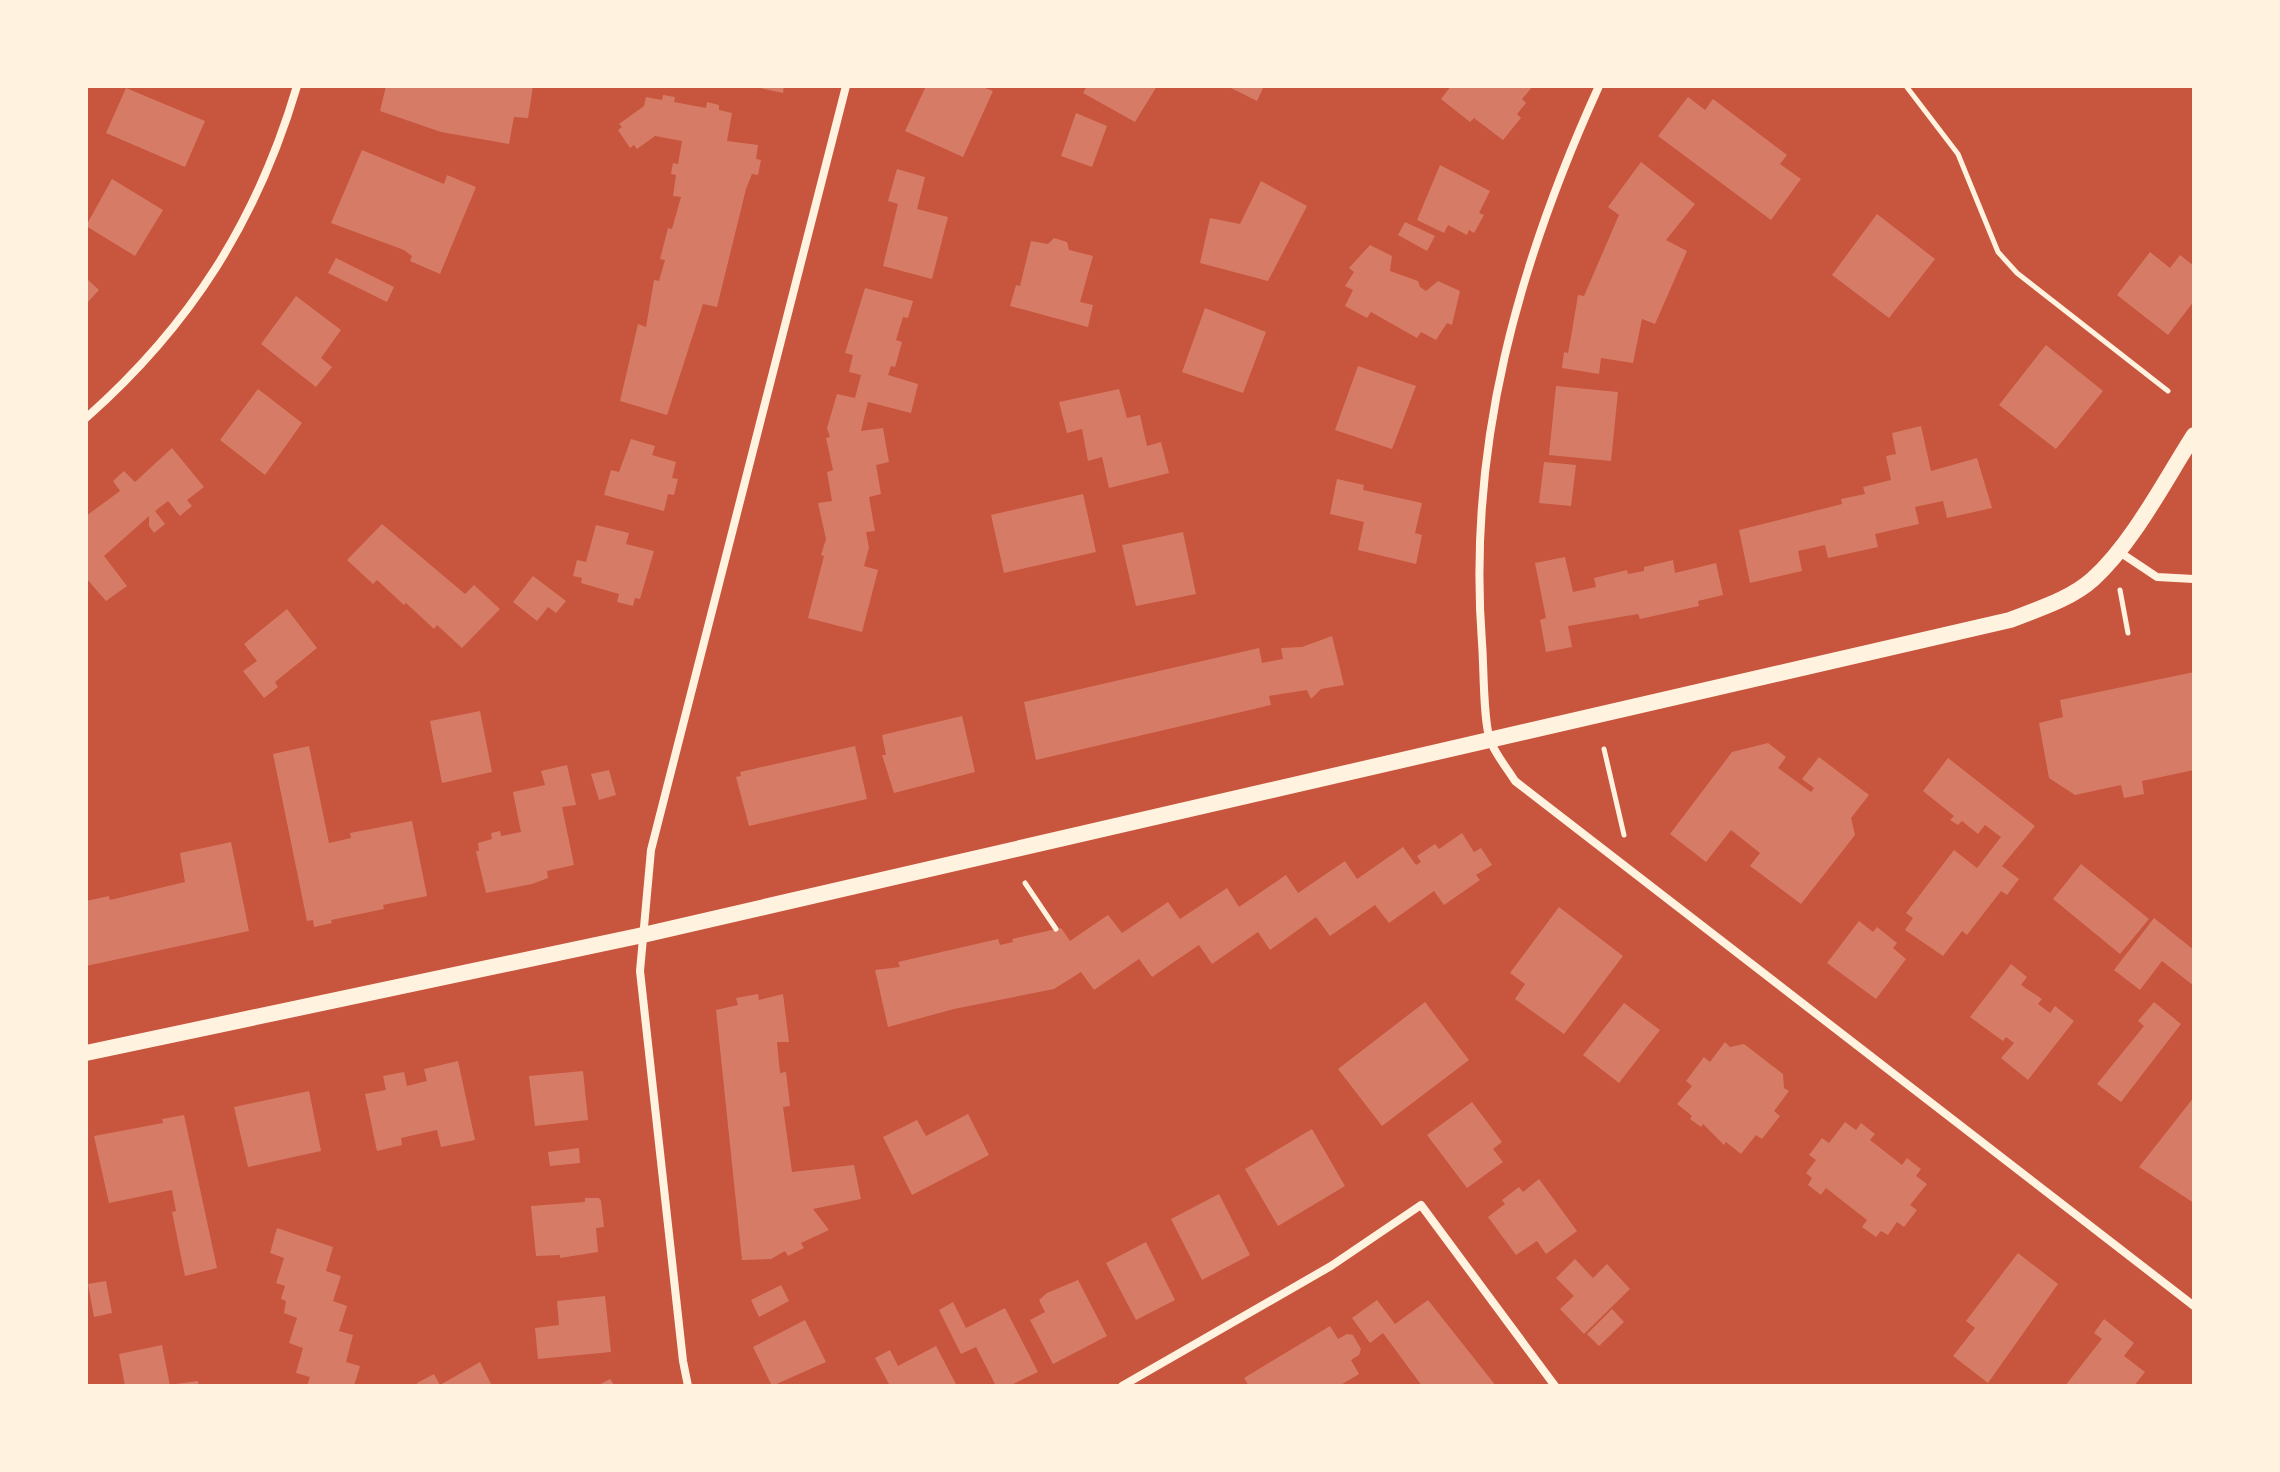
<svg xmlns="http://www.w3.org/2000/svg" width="2280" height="1472" font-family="'Space Grotesk',sans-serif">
	<rect width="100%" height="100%" fill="#c8553d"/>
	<path fill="#d67c66" d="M386,86H533L528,118L514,117L509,144L441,132L380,111Z
		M751,86H784L783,93Z
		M926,86H980L993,91L963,157L905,131Z
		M1087,86H1157L1135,122L1083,93Z
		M1227,86H1264L1257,101Z
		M1451,86H1533L1522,99L1526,103L1517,114L1521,118L1503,140L1474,118L1470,122L1441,99Z
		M126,88L205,121L185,167L106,133Z
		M663,95L675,97L674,102L706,108L707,102L719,105V110L732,113L727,141L758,145L756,159L761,160L758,175L752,174L746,189L717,307L703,304L667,415L620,401L638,324L646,327L654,280L659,281L665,260L660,259L668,228L672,229L681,197L673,196L676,175L671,174L673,163L678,164L682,141L655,136L637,149L634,145L630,148L618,130L622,127L619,124L644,106L646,97L662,100Z
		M1688,97L1705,110L1713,99L1787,155L1780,164L1801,179L1771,220L1658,136Z
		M1076,113L1107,126L1092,167L1061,156Z
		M362,150L444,184L447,175L476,187L440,274L410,261L412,256L404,250L331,223Z
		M1641,162L1695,204L1666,240L1687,251L1655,324L1642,319L1633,363L1601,358L1599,374L1562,368L1564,352L1568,353L1570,343L1578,295L1584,296L1619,215L1608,207Z
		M1440,165L1490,191L1479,213L1484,215L1474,233L1469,230L1467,235L1448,225L1444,233L1417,220Z
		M897,169L925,177L917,209L948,217L932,279L883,266L898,204L888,201Z
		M112,179L163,210L135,256L86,226Z
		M1261,181L1307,206L1268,281L1200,263L1210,218L1240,224Z
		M1877,214L1935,259L1889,318L1832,275Z
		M1405,222L1435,236L1427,251L1398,235Z
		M1054,238L1067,242L1069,250L1093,256L1080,302L1093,305L1088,327L1010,306L1016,285L1020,286L1031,241L1048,244Z
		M1370,245L1392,256L1390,271L1418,281L1420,287L1426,291L1438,281L1460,291L1452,325L1447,323L1436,340L1421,332L1417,338L1371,312L1367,318L1345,306L1353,290L1345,286L1354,272L1349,268Z
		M2150,252L2170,268L2180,255L2194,266V301L2168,335L2117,295Z
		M336,258L394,287L387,302L328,273Z
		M86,278L99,290L86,304Z
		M865,288L913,301L908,318L903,317L896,340L902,342L895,367L891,366L888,375L918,384L911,413L868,402L864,418L861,431L883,428L889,462L876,465L881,494L869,497L875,531L866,532L869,548L864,566L878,570L862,632L808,618L824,556L821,555L826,539L818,503L832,501L827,472L833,470L826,438L830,437L827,428L837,394L855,398L861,375L849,372L853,355L845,353Z
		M296,296L341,330L321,358L332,367L316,387L261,344Z
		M1205,308L1266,332L1243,393L1182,372Z
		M2046,345L2103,391L2056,449L1999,405Z
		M1358,366L1416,386L1392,449L1335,430Z
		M1556,386L1618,392L1611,461L1549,455Z
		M258,389L302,423L265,475L220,440Z
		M1119,389L1127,418L1140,415L1147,446L1161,442L1169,473L1109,488L1102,457L1088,461L1082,429L1067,433L1059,402Z
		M1921,426L1931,471L1977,458L1992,508L1947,518L1943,501L1915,507L1919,524L1875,534L1878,547L1828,558L1825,545L1798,551L1802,571L1750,583L1739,530L1842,504L1841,499L1865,494L1863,487L1891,480L1886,456L1896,454L1892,433Z
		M631,439L655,446L652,455L676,462L672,478L678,479L674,495L668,494L664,511L604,495L611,470L619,472Z
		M172,448L204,487L187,500L192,506L180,516L168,501L155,511L165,524L154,533L149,526V516L104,556L127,586L106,601L86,578V516L120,491L113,481L124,471L135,482Z
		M1544,462L1576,465L1571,506L1539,503Z
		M1337,479L1364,485L1363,490L1422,503L1415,533L1422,535L1416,564L1358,550L1364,522L1330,514Z
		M1083,494L1096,552L1004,573L991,515Z
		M382,524L465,594L474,585L500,609L462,648L437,625L434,629L406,603L404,605L377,580L373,584L347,560Z
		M596,525L629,533L626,544L654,551L640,599L635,598L633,606L617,602L619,594L581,583L582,578L573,576L577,560L586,562Z
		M1183,532L1196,594L1136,606L1122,545Z
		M1565,557L1573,592L1596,587L1594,578L1627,570L1628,574L1644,571V567L1673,560L1675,573L1716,563L1723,595L1698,601L1699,606L1640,619L1638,614L1568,626L1572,647L1546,652L1540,620L1546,618L1535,563Z
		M533,576L566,601L556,613L548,607L537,621L513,602Z
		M287,609L317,648L275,682L278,687L264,698L243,671L257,661L244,644Z
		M1332,636L1344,685L1321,689L1311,699L1307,690L1269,696L1271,705L1036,760L1024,702L1259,648L1262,663L1283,659L1281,648L1302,647Z
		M2194,672V770L2142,781L2144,794L2124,798L2121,785L2075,795L2049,778L2039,723L2063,717L2060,700Z
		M480,711L492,772L442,783L430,721Z
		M962,716L975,772L894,793L882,755H886L882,735Z
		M1768,743L1786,757L1778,768L1811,792L1814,788L1802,779L1819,757L1869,795L1851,818L1855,835L1801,904L1750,866L1760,853L1731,830L1706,862L1670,834L1732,752Z
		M309,746L329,843L351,838L350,833L412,821L427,896L383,905L384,909L331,920L332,923L314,927L313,920L307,921L273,754Z
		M855,746L867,799L749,826L736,777L741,776L740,772Z
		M1948,758L2035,826L2002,866L2019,879L2007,895L2001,891L1967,935L1962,931L1943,956L1905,930L1913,918L1906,913L1954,850L1977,868L2001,837L1985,825L1978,834L1962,821L1958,825L1950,820L1954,816L1923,791Z
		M567,765L576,805L562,807L574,865L547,871L548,878L532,884L486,893L476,851H479L478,843L492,839L491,833L500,831L501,836L521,832L513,792L545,785L541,771Z
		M609,770L616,795L599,800L591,774Z
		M1462,833L1474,852L1481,848L1492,865L1476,875L1480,880L1444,905L1434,891L1389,923L1375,905L1330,936L1316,917L1270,950L1258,932L1212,964L1199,945L1152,977L1139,959L1094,990L1081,972L1054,989L954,1009L888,1027L875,970L900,967L898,962L998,939L1000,945L1013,942L1012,939L1061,928L1070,941L1108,915L1122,933L1168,902L1180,919L1227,888L1239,907L1286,875L1298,893L1345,861L1357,879L1403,847L1416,865L1421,862L1417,856L1435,844L1439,849Z
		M231,842L249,931L86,966V901L109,896L110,900L185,882L180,853Z
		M2081,864L2149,919L2120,954L2053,899Z
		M1559,907L1623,956L1564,1034L1515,999L1525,984L1510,973Z
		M2154,918L2194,950V986L2162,961L2140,990L2114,970Z
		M1859,921L1873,932L1877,927L1897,943L1893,948L1906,959L1876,999L1827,963Z
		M2011,964L2027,977L2021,985L2042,999L2038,1004L2050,1013L2055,1006L2074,1021L2028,1080L2001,1058L2014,1043L2006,1037L2003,1041L1970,1017Z
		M758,994L759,1000L783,994L789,1042H777L780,1073L786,1072L790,1106L783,1107L792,1172L854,1165L861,1199L813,1209L829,1230L801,1243L804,1248L788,1256L785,1251L771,1259L742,1260L716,1010L738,1005L736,998Z
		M1425,1002L1469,1060L1382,1126L1338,1069Z
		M2154,1002L2181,1024L2121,1102L2097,1084L2144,1026L2138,1021Z
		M1624,1003L1660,1030L1619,1083L1583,1055Z
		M1725,1042L1730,1047L1744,1044L1783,1074L1784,1088L1789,1091L1774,1111L1780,1116L1762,1139L1756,1135L1741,1154L1726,1142L1724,1145L1703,1124L1701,1127L1690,1119L1692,1116L1677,1104L1692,1086L1686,1081L1704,1057L1710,1062Z
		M458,1061L475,1140L441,1147L437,1130L401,1138L402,1145L377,1151L365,1094L386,1090L383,1076L404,1072L407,1086L427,1081L424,1069Z
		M583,1071L588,1120L535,1126L529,1076Z
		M309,1091L321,1151L248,1167L234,1107Z
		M2194,1097V1203L2139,1167Z
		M1472,1102L1502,1142L1493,1149L1503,1162L1467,1188L1427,1135Z
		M968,1114L989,1155L912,1195L883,1137L917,1120L926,1136Z
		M184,1115L217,1268L185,1276L172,1212L176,1211L172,1190L109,1203L94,1136L163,1123L162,1119Z
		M1845,1122L1856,1130L1861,1123L1875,1134L1870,1140L1902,1165L1907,1158L1921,1169L1916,1176L1927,1184L1910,1205L1917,1210L1904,1227L1897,1222L1888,1235L1881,1231L1876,1237L1862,1227L1867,1220L1826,1188L1821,1195L1808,1185L1812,1178L1806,1173L1816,1160L1809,1155L1822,1138L1829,1143Z
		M1312,1129L1345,1186L1278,1226L1245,1169Z
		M579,1148L580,1163L550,1166L548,1152Z
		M1539,1179L1577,1231L1546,1254L1537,1241L1516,1255L1488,1217L1505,1204L1502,1200L1519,1187L1523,1192Z
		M1219,1194L1250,1255L1202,1280L1171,1219Z
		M585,1198H599L601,1201L604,1227L596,1228L598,1252L560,1258V1255L536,1256L531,1206L585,1202Z
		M277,1228L333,1247L326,1271L341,1276L333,1301L347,1306L339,1331L353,1335L346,1362L360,1366L354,1386H307L310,1377L296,1373L303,1348L289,1343L297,1318L284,1313L286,1301L281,1299L285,1286L276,1283L284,1258L270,1253Z
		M1146,1242L1175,1300L1136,1320L1106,1263Z
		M2018,1253L2058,1284L1988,1383L1953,1356L1975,1328L1966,1321Z
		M1575,1259L1593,1278L1607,1264L1630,1289L1584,1334L1560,1309L1574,1296L1556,1278Z
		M1078,1280L1107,1336L1053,1364L1030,1320L1045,1312L1039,1300L1047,1293Z
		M106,1281L112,1313L94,1317L88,1284Z
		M781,1285L789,1301L759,1317L751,1300Z
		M605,1296L611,1352L538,1359L535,1328L559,1325L557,1301Z
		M1377,1300L1395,1324L1428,1300L1496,1386H1422L1383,1333L1370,1343L1352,1318Z
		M953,1302L966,1328L1005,1308L1038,1372L1009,1386H996L976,1347L961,1354L939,1310Z
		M1612,1309L1624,1322L1599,1346L1587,1334Z
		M2104,1319L2134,1343L2124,1356L2145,1372L2134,1386H2065L2102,1339L2094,1333Z
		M805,1320L826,1362L772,1386L753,1347Z
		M1330,1326L1338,1339L1347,1334L1353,1335L1361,1349L1359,1355L1351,1360L1359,1374L1339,1386H1249L1244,1378Z
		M162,1345L170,1386H125L119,1354Z
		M936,1346L957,1386H890L875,1358L890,1350L898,1366Z
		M480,1362L492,1386H418L417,1383L434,1374L440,1385Z
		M610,1379L615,1386H597Z
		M198,1381L199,1386H176V1384Z"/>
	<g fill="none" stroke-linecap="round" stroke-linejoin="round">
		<path stroke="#fff3e0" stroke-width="5" d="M1906,86L1958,154L1998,252L2017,273L2168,391
			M2120,590L2128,633
			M1604,749L1624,835
			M1025,883L1056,929"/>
		<path stroke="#fff3e0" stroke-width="8" d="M1599,86C1518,264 1467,446 1482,643C1484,667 1483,719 1490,740C1495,754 1507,768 1515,781L2194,1306
			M86,418C191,325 257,221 297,86
			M2118,551L2157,577L2194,579
			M688,1386L683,1361L640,971L651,850L846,86
			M1122,1386L1331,1266L1421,1205L1555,1386"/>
		<path stroke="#fff3e0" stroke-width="16" d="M86,1053L643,935L2010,620C2038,609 2071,599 2093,579C2133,543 2165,480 2194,435"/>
	</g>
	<rect width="2280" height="1472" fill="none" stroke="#fff3e0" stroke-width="176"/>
</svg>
